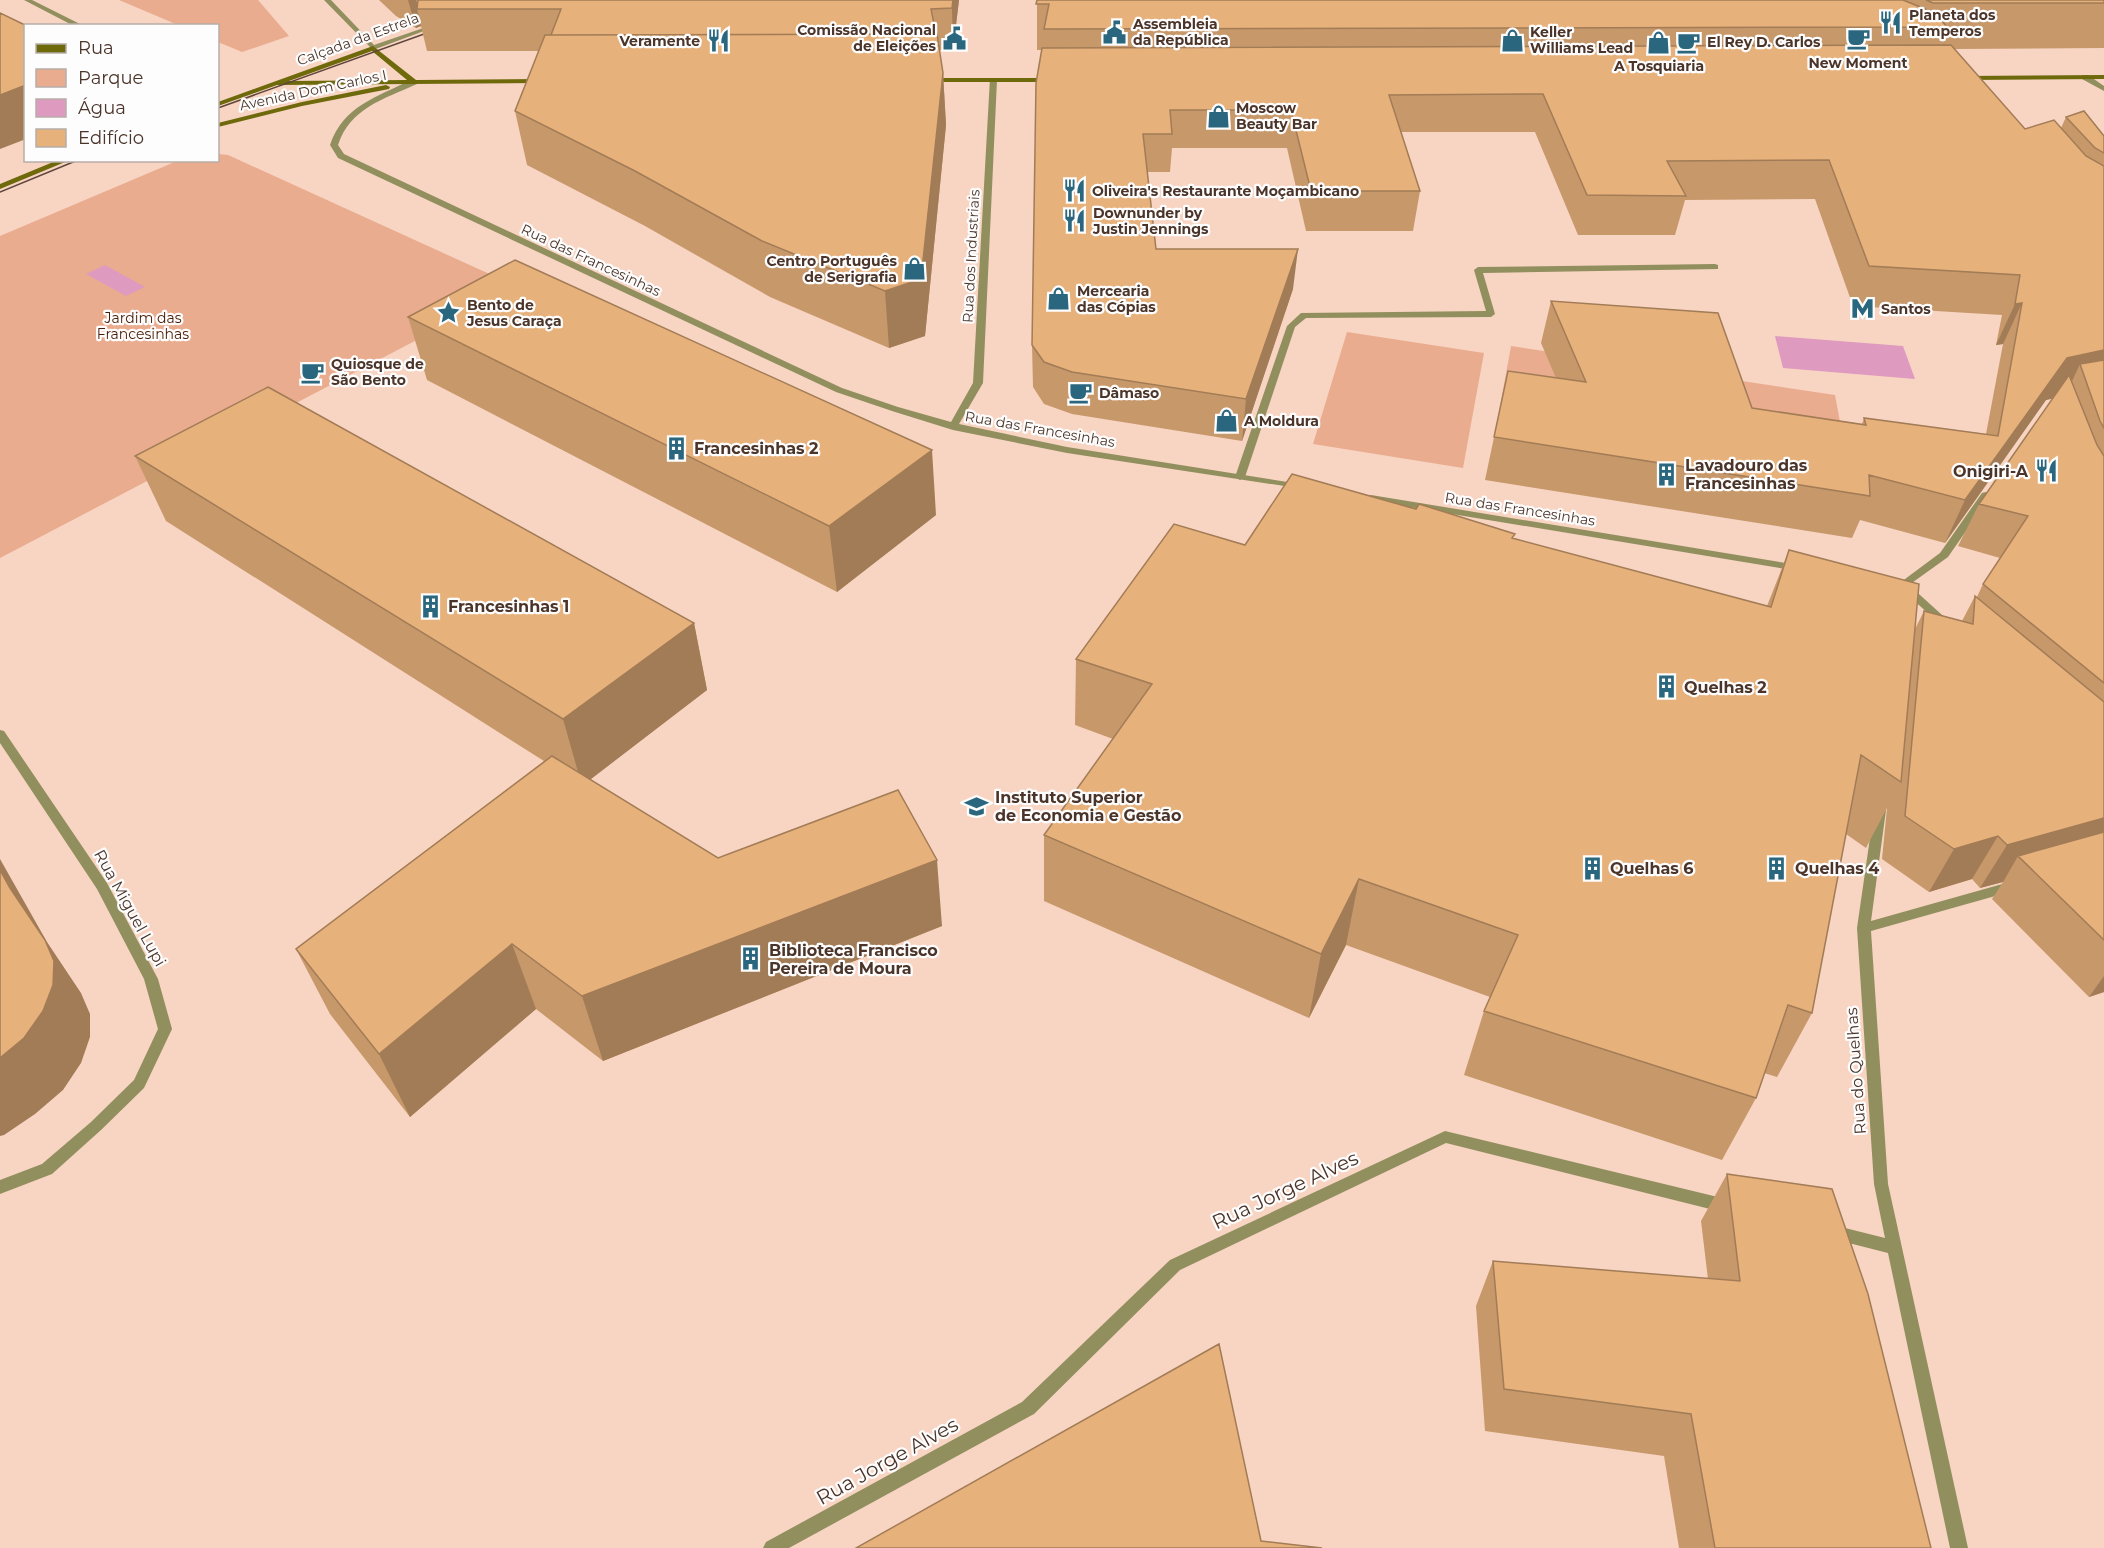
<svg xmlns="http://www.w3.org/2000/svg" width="2104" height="1548" font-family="Montserrat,sans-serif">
	<rect width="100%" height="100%" fill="#f8d4c3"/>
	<path fill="#eaac8f" d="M119,0H258L289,36L242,52L218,42V26L178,25Z
		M218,154L228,155L518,287L0,558V236L177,161L218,160Z
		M1347,332L1484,353L1463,468L1313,444Z
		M1511,346L1835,395L1847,459L1499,412Z"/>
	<path fill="#de9abf" d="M105,265L145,287L126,296L86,274Z
		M1775,336L1903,346L1915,379L1783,368Z"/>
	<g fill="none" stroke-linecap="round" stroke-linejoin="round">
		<path fill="#918f5d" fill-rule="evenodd" d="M1715,264L1718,265V269L1483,273L1495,314L1491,317L1306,318L1295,327L1245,477L1240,480L1235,477L1287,326L1301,313L1486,311L1474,270L1478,267Z"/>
		<path fill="#918f5d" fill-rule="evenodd" d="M24,0H32L84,26H74Z"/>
		<path fill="#918f5d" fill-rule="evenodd" d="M2082,75H2088L2104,86V91L2082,79Z
			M990,78L997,80L983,383L959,424L1067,447L1300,484L1304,485V489L1067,453L953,430L892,411L836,392L338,158L330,145C343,106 377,97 411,80H417V84C384,99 350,108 338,145L344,154L842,388L898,407L951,422L973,383Z
			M1986,492L1991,495L1948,557L1909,585L1952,624L1951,627H1943L1897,585L1940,553L1982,493Z
			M1371,495L1798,565L1803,568L1798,571L1367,500V496Z
			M0,730L4,731L107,883L158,979L172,1029L144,1088L101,1130L52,1174L0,1194V1180L42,1164L91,1122L134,1080L158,1029L144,979L97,889L0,743Z
			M1880,806L1884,807L1886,810L1871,921L2013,881L2018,883L2019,886L2018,889L2013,891L1871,931L1888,1184L1968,1548H1950L1888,1253L1833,1239L1828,1237L1825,1232L1828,1227L1833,1225L1885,1238L1874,1184L1857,928L1874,810L1876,807Z
			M1445,1131L1726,1199L1731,1201L1733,1206L1731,1211L1726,1213L1446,1143L1180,1270L1034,1414L789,1548H763L766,1542L1022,1402L1170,1260Z"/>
		<path fill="#918f5d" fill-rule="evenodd" d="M324,0H331L374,45L435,24L440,25L373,50Z"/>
		<path fill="#6e690b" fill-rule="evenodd" d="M373,46L416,80L543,79L547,81L543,83L277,85L218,106V102ZM372,51L407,80L289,81Z
			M2104,75V79L1964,80L1960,78L1964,76Z
			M926,78H1053L1057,80L1053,82H926Z
			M386,85L390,87L389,89L302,106L218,127V123L302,102Z
			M58,160H70L0,189V184Z"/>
		<path stroke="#60473c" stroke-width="1.5" d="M218,108L438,29
			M0,192L78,160"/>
	</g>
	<path fill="#c7986a" d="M379,0H959L953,50H939L943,73L946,125L925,336L889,348L770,297L645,226L527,165L515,111L539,51H427L421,26L416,28L396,16Z
		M1037,0H2104V48L1954,49L2025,129L2061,128L2066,117L2104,136V992L2089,997L1992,899L2003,882L1980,888L1972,879L1929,892L1882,859L1887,808L1866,848L1846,834L1812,1013L1777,1077L1764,1073L1756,1098L1722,1160L1464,1075L1484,1011L1490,997L1346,945L1309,1018L1044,901V835L1113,739L1075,725L1076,659L1245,545L1513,539L1767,606L1789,550L1915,629L1924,611L1962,621L1975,596L1977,597L1983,584L2000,558L1958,546L1979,504L2053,398L2046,400L1945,543L1860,520L1852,538L1485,480L1508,371L1556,378L1541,343L1551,301L1752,408L1862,424L1864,418L1986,434L2003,344L1996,345L2002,315L1853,306L1815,199L1685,200L1675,235H1578L1535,132H1401L1420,191L1413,231H1306L1287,148H1172L1170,172H1147L1156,249L1293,289L1242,441L1072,414L1044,404L1033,387L1032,345L1042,50H1037Z
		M408,317L936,515L837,592L427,380Z
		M135,456L694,623L707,690L590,779L718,858L942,926L603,1061L536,1009L410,1117L330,1014L296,949L544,761L166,521Z
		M1727,1174L1931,1548H1679L1664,1456L1485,1431L1476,1306L1493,1261L1708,1279L1701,1221Z"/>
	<path fill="#a27c56" d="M408,0H416L419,9H417L421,26L416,28Z
		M953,0H959L953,50L952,8Z
		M943,73L946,125L925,336L889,348L885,291Z
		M26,85V139L0,149V95Z
		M1298,249L1293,289L1242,441L1246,399Z
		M2022,303L2003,344L1996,345L2015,304Z
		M2104,350V388L2080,364L2065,396L2046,400L1945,543L1965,500L2067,358Z
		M932,450L936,515L837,592L829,526Z
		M694,623L707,690L582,786L563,719Z
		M2104,818V854L2018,856L2003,882L1980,888L2007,845Z
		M1998,836L1972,879L1929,892L1954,849Z
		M0,859L47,942L81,993L90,1014V1037L81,1063L63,1090L35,1114L4,1135L0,1136V1058L10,888L0,870Z
		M937,860L942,926L603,1061L582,996Z
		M1359,879L1346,945L1309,1018L1321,954Z
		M512,944L536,1009L410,1117L379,1054Z
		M2104,976V992L2089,997Z"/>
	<path fill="#e7b17b" stroke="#a27c56" stroke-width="1.5" d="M418,0H953L952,8L931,9L936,34L551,35L561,9H417Z
		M1037,0H1903L1935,13L1947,27L1044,29L1049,4H1036Z
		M1926,0H2104V3H1933Z
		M0,13L27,26H26V85L0,95Z
		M937,34L943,73L921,279L885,291L762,241L635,171L515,111L545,35Z
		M1951,45L2025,129L2054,120L2086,156L2104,166V350L2067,358L1965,500L1869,475L1870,496L1494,437L1508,371L1586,382L1551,301L1718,313L1752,408L1866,425L1864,418L1998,436L2022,303L2015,304L2020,275L1869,266L1829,160L1667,161L1686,196L1587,195L1543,94L1389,95L1420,191H1311L1291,110H1170L1172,134H1143L1156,249H1298L1246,399L1072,372L1044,362L1032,345L1036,83L1042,48Z
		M2084,111L2104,136V153L2095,148L2066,117Z
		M515,260L932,450L829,526L408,317Z
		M2104,360V428L2100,421L2080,364Z
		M2069,375L2097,445L2104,456V683L1983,584L2028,516L1979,504Z
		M268,387L694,623L563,719L135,456Z
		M1292,474L1416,509L1419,504L1515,534L1512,538L1771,607L1789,550L1919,584L1901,782L1861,755L1812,1013L1788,1005L1756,1098L1484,1011L1518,935L1359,879L1321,954L1044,835L1152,684L1076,659L1174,524L1245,545Z
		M1975,596L2104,702V818L2007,845L1998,836L1954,849L1905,816L1924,611L1973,624Z
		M552,756L718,858L898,790L937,860L582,996L512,944L379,1054L296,949Z
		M2104,832V940L2018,856Z
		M0,870L10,888L45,940L54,961L53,985L43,1011L24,1038L0,1058Z
		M1727,1174L1832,1189L1868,1294L1931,1548H1715L1691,1414L1504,1389L1493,1261L1740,1281Z
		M1219,1344L1261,1541L1322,1548H856Z"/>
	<defs>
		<symbol id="restaurant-bare" viewBox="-9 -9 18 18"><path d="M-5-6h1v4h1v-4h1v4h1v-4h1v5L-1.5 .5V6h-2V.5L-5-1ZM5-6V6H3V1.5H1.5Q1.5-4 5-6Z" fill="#2a677e" stroke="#fdfdfd" stroke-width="2.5" paint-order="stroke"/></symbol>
		<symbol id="civic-bare" viewBox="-9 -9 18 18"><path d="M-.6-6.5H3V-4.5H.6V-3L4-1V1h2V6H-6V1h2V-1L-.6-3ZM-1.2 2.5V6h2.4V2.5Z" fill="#2a677e" stroke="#fdfdfd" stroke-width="2.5" paint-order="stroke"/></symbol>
		<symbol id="cafe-bare" viewBox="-9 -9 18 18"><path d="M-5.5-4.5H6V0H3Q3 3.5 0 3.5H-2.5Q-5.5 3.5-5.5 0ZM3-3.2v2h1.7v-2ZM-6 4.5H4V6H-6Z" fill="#2a677e" stroke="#fdfdfd" stroke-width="2.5" paint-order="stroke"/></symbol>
		<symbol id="shop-bare" viewBox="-9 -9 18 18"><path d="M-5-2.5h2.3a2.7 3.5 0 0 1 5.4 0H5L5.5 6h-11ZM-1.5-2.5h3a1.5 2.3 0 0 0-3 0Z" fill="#2a677e" stroke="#fdfdfd" stroke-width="2.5" paint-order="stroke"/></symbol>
		<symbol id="metro-bare" viewBox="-9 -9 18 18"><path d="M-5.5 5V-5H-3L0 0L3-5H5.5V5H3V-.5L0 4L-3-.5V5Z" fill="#2a677e" stroke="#fdfdfd" stroke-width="2.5" paint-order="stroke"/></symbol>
		<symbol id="sight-bare" viewBox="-9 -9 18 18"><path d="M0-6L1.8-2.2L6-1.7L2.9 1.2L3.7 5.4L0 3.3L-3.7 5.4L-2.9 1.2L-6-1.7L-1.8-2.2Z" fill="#2a677e" stroke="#fdfdfd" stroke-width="2.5" paint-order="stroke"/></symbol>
		<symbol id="building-bare" viewBox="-9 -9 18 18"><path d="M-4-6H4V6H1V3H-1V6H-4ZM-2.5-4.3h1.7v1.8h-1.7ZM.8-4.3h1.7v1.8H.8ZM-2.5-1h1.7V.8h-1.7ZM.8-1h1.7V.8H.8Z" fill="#2a677e" stroke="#fdfdfd" stroke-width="2.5" paint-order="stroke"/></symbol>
		<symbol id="university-bare" viewBox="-9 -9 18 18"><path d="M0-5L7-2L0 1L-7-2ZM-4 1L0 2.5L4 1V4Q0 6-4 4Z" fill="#2a677e" stroke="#fdfdfd" stroke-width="2.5" paint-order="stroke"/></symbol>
	</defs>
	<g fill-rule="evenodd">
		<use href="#restaurant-bare" x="1874" y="6" width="33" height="33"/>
		<use href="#civic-bare" x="1098" y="16" width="33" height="33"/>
		<use href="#civic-bare" x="938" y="22" width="33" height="33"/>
		<use href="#cafe-bare" x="1842" y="22" width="33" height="33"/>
		<use href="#shop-bare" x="1496" y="24" width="33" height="33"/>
		<use href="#restaurant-bare" x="702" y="24" width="33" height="33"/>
		<use href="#shop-bare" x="1642" y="26" width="33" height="33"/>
		<use href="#cafe-bare" x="1672" y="26" width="33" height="33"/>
		<use href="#shop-bare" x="1202" y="100" width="33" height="33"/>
		<use href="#restaurant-bare" x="1058" y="174" width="33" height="33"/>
		<use href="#restaurant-bare" x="1058" y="204" width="33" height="33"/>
		<use href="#shop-bare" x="898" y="252" width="33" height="33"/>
		<use href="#shop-bare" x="1042" y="282" width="33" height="33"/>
		<use href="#metro-bare" x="1846" y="292" width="33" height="33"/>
		<use href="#sight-bare" x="432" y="296" width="33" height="33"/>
		<use href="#cafe-bare" x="296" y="356" width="33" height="33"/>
		<use href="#cafe-bare" x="1064" y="376" width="33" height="33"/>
		<use href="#shop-bare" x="1210" y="404" width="33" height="33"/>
		<use href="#building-bare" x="660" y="432" width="33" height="33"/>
		<use href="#restaurant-bare" x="2030" y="454" width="33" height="33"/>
		<use href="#building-bare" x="1650" y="458" width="33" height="33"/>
		<use href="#building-bare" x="414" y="590" width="33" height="33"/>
		<use href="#building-bare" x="1650" y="670" width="33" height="33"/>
		<use href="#university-bare" x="960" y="790" width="33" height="33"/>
		<use href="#building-bare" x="1576" y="852" width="33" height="33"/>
		<use href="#building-bare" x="1760" y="852" width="33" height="33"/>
		<use href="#building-bare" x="734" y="942" width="33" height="33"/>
	</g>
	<g text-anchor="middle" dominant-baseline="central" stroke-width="4.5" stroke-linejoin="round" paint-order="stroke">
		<g font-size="14" font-weight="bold" fill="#4b3429" stroke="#fdfdfd" text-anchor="start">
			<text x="1909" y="15">Planeta dos<tspan x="1909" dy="16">Temperos</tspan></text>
			<text x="1133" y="24">Assembleia<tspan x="1133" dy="16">da República</tspan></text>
			<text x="936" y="30" text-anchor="end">Comissão Nacional<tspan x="936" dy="16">de Eleições</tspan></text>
			<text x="1530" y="32">Keller<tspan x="1530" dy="16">Williams Lead</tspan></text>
			<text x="700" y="41" text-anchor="end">Veramente</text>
			<text x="1707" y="42">El Rey D. Carlos</text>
			<text x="1858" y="63" text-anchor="middle">New Moment</text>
			<text x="1659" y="66" text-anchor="middle">A Tosquiaria</text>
			<text x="1236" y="108">Moscow<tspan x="1236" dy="16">Beauty Bar</tspan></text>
			<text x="1092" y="191">Oliveira's Restaurante Moçambicano</text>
			<text x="1093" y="213">Downunder by<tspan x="1093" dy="16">Justin Jennings</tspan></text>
			<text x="897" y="261" text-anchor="end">Centro Português<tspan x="897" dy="16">de Serigrafia</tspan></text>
			<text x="1077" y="291">Mercearia<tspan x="1077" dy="16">das Cópias</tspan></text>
			<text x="467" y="305">Bento de<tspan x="467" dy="16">Jesus Caraça</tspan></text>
			<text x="1881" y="309">Santos</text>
			<text x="331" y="364">Quiosque de<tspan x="331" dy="16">São Bento</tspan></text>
			<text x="1099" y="393">Dâmaso</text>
			<text x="1244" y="421">A Moldura</text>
		</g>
		<g font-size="14" fill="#4b3429" stroke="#fdfdfd">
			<text transform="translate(358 39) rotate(-20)">Calçada da Estrela</text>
			<text transform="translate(313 90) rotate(-12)">Avenida Dom Carlos I</text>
			<text transform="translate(971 256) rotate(-87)">Rua dos Industriais</text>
			<text transform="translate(591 260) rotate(25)">Rua das Francesinhas</text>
			<text transform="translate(1040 429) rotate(10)">Rua das Francesinhas</text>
			<text transform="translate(1520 509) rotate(9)">Rua das Francesinhas</text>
		</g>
		<g font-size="14" fill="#481d05" stroke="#fdfdfd">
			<text x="143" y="318">Jardim das<tspan x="143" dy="16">Francesinhas</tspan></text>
		</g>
		<g font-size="16" font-weight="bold" fill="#4b3429" stroke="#fdfdfd" text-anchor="start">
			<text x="694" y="448">Francesinhas 2</text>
			<text x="1685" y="465">Lavadouro das<tspan x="1685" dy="18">Francesinhas</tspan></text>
			<text x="2028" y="471" text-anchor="end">Onigiri-A</text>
			<text x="448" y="606">Francesinhas 1</text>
			<text x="1684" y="687">Quelhas 2</text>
			<text x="995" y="797">Instituto Superior<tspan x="995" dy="18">de Economia e Gestão</tspan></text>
			<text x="1610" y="868">Quelhas 6</text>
			<text x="1795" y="868">Quelhas 4</text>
			<text x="769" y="950">Biblioteca Francisco<tspan x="769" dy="18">Pereira de Moura</tspan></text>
		</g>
		<g font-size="16" fill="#4b3429" stroke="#fdfdfd">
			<text transform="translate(130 908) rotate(61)">Rua Miguel Lupi</text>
			<text transform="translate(1856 1071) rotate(-94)">Rua do Quelhas</text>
		</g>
		<g font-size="20" fill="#4b3429" stroke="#fdfdfd">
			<text transform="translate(1285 1190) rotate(-25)">Rua Jorge Alves</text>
			<text transform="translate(887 1461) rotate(-29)">Rua Jorge Alves</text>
		</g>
	</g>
	<rect x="24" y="24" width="195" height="138" fill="#fdfdfd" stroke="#b6ada8" stroke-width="1.5"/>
	<rect x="36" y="44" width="30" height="9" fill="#6e690b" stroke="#b6ada8" stroke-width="1.5"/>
	<text x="78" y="54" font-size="18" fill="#4b3429">Rua</text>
	<rect x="36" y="69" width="30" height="18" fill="#eaac8f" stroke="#b6ada8" stroke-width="1.5"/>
	<text x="78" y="84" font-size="18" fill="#4b3429">Parque</text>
	<rect x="36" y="99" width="30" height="18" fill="#de9abf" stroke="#b6ada8" stroke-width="1.5"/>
	<text x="78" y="114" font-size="18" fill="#4b3429">Água</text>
	<rect x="36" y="129" width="30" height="18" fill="#e7b17b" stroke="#b6ada8" stroke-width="1.5"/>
	<text x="78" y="144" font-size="18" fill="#4b3429">Edifício</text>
</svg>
